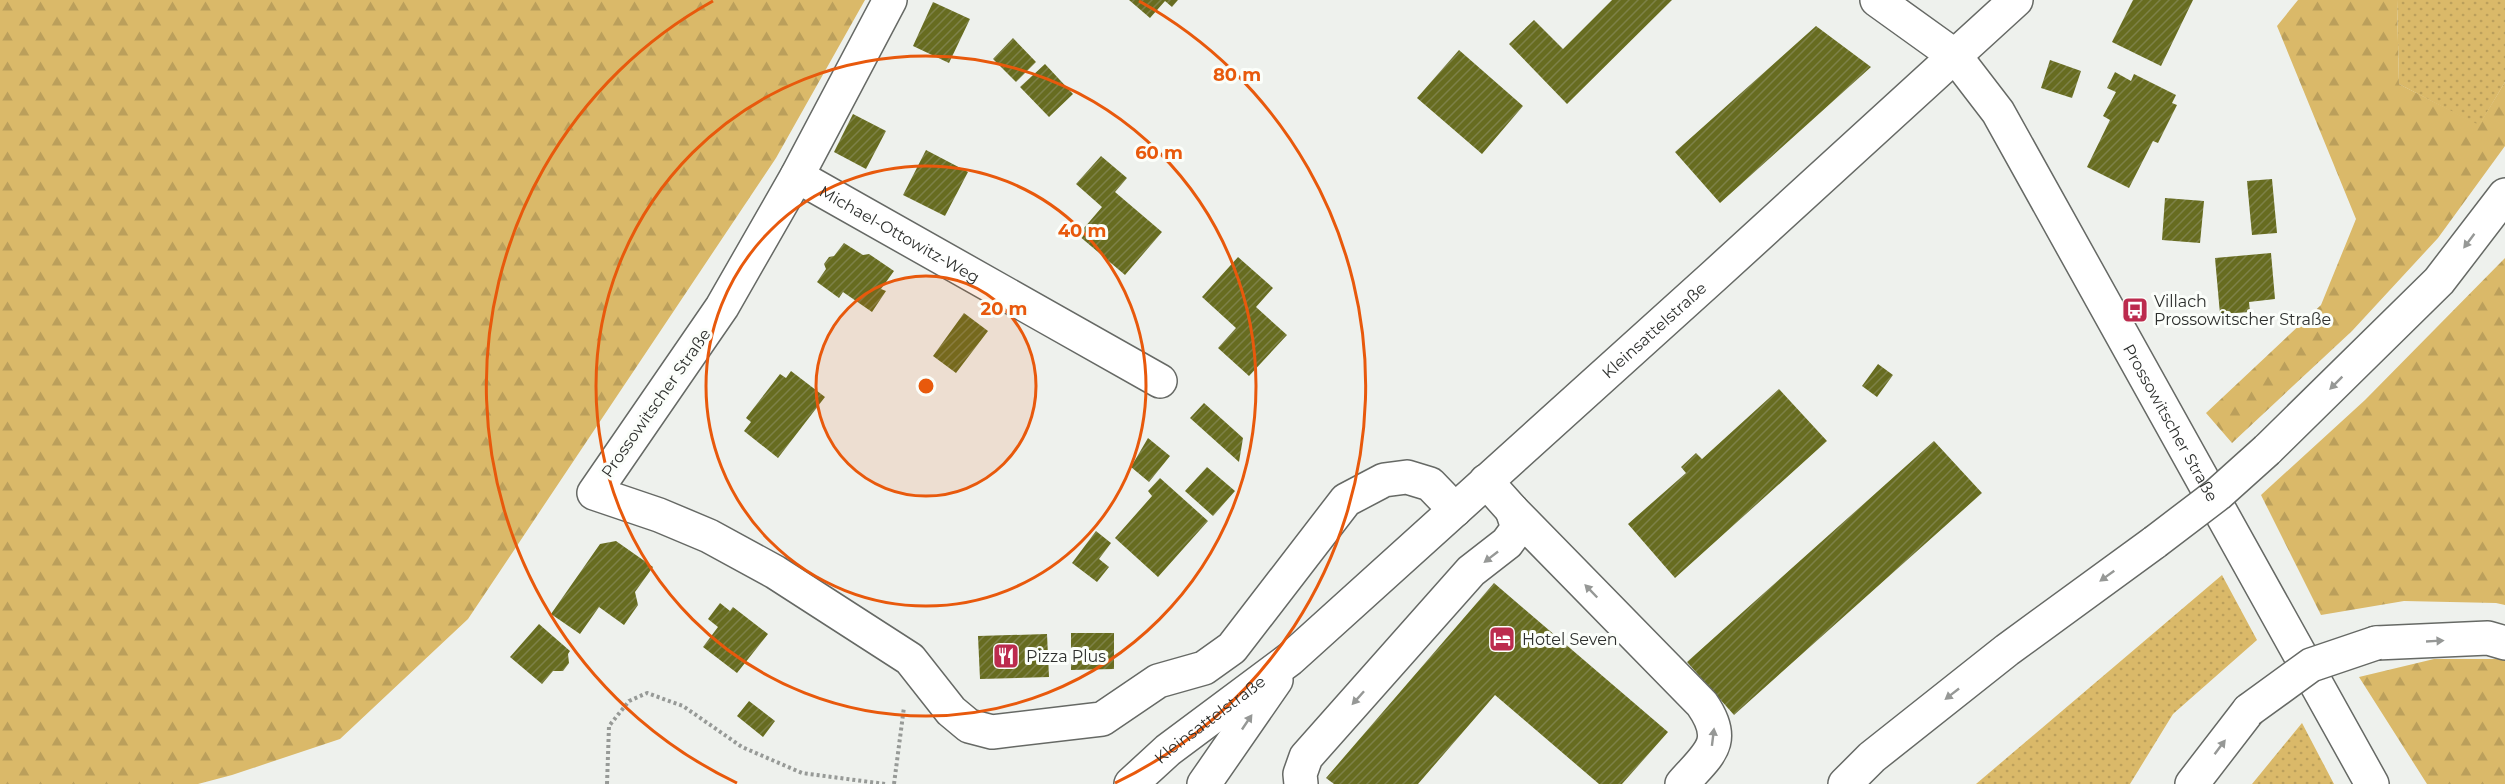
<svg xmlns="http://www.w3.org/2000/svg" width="2505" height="784" font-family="Montserrat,sans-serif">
	<defs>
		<pattern id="grass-dots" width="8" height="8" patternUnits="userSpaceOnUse" patternTransform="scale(1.5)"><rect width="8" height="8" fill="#dab969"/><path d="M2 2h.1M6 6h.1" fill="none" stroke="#bb9f5b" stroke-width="1.8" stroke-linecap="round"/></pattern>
		<pattern id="forest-firs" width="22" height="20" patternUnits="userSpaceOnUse" patternTransform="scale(1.5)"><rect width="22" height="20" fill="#dab969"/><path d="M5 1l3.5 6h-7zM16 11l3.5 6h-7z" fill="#bb9f5b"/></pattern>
		<pattern id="building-hatch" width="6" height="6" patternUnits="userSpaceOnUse" patternTransform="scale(1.5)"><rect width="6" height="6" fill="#676c20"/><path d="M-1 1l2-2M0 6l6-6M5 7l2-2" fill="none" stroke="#7d8148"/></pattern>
	</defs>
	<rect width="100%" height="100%" fill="#eef1ed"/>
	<path fill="url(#grass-dots)" d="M2397,0H2505V82L2479,126L2399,84Z
		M2222,575L2257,640L2173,714L2130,784H1976Z
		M2302,723L2334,784H2252Z"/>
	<path fill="url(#forest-firs)" d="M0,0H865L776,158L468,619L340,739L232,775L198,784H0Z
		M2298,0H2397L2399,84L2479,125L2505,82V146L2438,238L2352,331L2232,443L2206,413L2321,305L2356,219L2277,26Z
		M2505,258V605L2496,603L2404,601L2321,615L2261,495L2365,400Z
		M2434,659H2505V784H2427L2359,677Z"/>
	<path fill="url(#building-hatch)" d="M1129,0H1178L1172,7L1165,1L1150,18Z
		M1612,0H1672L1567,104L1509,44L1534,20L1563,49Z
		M2133,0H2193L2161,66L2112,42Z
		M933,2L970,19L949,63L913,46Z
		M1816,26L1871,67L1720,203L1675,152Z
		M1013,38L1036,62L1016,82L993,59Z
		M1459,50L1523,106L1482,154L1417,98Z
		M2050,60L2081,71L2072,98L2041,88Z
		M1045,64L1073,94L1049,117L1020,87Z
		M2115,72L2131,81L2134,74L2176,95L2172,103L2177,105L2158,143L2153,141L2129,188L2087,167L2110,120L2103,116L2116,92L2107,88Z
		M853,114L886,131L866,169L834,152Z
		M926,150L968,172L945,216L903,195Z
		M1101,156L1127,178L1115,192L1162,232L1125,275L1078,235L1102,207L1076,184Z
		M2272,179L2277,233L2252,235L2247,181Z
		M2165,198L2204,201L2200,243L2162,240Z
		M844,243L863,255L869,254L894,271L881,289L886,291L872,312L843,292L839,298L817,282L826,269L824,264L829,257L834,256Z
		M2271,253L2275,299L2249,302L2250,312L2220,314L2215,258Z
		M1238,257L1273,288L1256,307L1287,335L1249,376L1218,348L1236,328L1202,297Z
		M964,313L988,331L956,373L933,356Z
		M1878,364L1893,375L1877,397L1862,386Z
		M791,371L825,397L778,458L744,431L751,422L746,418L780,374L786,378Z
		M1779,389L1827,441L1675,578L1628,524L1686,473L1681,467L1696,453L1702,459Z
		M1204,403L1243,438L1239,462L1190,418Z
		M1148,438L1170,456L1149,482L1131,467Z
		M1934,441L1982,493L1734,715L1687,662Z
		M1207,467L1235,491L1213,516L1185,491Z
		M1160,478L1208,521L1158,577L1115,538L1152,496L1148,491Z
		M1096,531L1111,543L1099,559L1109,567L1097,582L1072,563Z
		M616,541L653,567L635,592L638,605L624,625L599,607L580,634L551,614L600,544Z
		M1494,583L1668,732L1622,784H1599L1495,695L1418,784H1334L1326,778Z
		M720,603L730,611L733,607L768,634L737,673L703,647L718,627L708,619Z
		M539,624L570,651L568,654L569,663L563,671H553L542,684L510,657Z
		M1071,633H1114V669L1071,670Z
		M1047,634L1049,677L980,679L978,636Z
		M749,701L775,721L763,737L737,716Z"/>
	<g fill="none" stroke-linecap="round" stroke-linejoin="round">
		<defs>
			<g id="minor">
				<path d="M890,0L797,176L722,307L594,493L659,515L709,536L775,572L910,659L951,711L969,726L992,732L1102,719L1158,681L1204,668L1232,648L1346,500L1384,480L1407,477L1430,484L1455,510"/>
				<path id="s1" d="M1877,0L1955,56L1998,112L2372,784"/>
				<path id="s2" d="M797,176L1160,381"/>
				<path d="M1486,481L1512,510L1702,704C1729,743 1708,754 1682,784"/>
				<path d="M1301,784L1300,774L1306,757L1471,571L1507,543L1518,528L1512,510"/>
			</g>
			<g id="major">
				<path id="s3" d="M1131,784L1168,750L1290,659L1715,275L2016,0"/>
				<path d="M1204,784L1276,680"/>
			</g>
			<path id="highway" d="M2267,450L2439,281L2505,195
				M2376,643L2488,638L2505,643
				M1845,784L1872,757L2007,650L2155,542
				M2192,784L2249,710"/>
		</defs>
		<use href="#minor" stroke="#666965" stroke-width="36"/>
		<use href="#major" stroke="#666965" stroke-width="36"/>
		<use href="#highway" stroke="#666965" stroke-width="36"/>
		<path stroke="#979a97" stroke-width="4" stroke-dasharray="3 3" stroke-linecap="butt" d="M607,784L609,726L629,701L647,693L683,706L742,747L802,773L885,784
			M894,784L904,707"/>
		<use href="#minor" stroke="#fff" stroke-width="33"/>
		<use href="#major" stroke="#fff" stroke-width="33"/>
		<use href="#highway" stroke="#fff" stroke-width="33"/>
		<defs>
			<path id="highway-bridge" d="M2155,542L2218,494L2267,450
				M2249,710L2311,665L2376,643"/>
		</defs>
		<use href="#highway-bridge" stroke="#666965" stroke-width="36" stroke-linecap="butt"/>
		<use href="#highway-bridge" stroke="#fff" stroke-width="33"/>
	</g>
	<defs><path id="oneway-solid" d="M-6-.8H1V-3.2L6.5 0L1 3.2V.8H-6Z" transform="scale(1.5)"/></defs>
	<g fill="#969896">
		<use href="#oneway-solid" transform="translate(2469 241) rotate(127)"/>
		<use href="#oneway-solid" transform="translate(2336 383) rotate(135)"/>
		<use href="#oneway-solid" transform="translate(1491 557) rotate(142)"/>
		<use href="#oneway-solid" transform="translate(2107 576) rotate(144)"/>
		<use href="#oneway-solid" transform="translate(1591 591) rotate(-134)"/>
		<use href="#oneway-solid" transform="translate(2435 641) rotate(-3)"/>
		<use href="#oneway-solid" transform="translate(1952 694) rotate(142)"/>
		<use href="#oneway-solid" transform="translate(1358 698) rotate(132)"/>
		<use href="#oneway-solid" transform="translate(1247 722) rotate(-56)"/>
		<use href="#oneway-solid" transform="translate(1713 737) rotate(-83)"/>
		<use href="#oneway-solid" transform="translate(2220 747) rotate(-53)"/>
	</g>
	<circle cx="926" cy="386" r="110" fill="#e8590c" fill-opacity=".12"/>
	<g fill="none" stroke="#e8590c" stroke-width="3">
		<circle cx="926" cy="386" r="110"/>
		<circle cx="926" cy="386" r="220"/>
		<circle cx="926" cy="386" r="330"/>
		<path d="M737 783A440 440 0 0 1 713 1M1139 1A440 440 0 0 1 1115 783"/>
	</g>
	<defs>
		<symbol id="bus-square" viewBox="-11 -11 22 22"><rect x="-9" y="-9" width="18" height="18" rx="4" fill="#bc2b4e" stroke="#fbfefa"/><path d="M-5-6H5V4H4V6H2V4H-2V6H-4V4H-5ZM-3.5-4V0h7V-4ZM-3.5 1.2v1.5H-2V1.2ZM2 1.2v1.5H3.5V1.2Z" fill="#fff"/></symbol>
		<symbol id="hotel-square" viewBox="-11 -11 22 22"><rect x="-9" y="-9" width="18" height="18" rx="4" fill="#bc2b4e" stroke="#fbfefa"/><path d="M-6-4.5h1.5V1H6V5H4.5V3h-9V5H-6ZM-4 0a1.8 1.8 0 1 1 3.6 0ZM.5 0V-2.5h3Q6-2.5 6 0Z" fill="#fff"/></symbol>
		<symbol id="restaurant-square" viewBox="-11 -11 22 22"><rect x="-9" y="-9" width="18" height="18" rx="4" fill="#bc2b4e" stroke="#fbfefa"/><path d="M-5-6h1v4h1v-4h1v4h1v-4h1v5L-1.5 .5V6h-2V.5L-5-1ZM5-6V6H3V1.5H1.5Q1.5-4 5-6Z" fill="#fff"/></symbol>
	</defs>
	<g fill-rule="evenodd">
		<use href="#bus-square" x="2120" y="295" width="30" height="30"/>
		<use href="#hotel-square" x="1487" y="624" width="30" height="30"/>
		<use href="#restaurant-square" x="991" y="641" width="30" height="30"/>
	</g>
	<g text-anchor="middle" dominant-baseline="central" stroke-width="6" stroke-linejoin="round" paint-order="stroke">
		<g font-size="16" fill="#2e302e" stroke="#fbfefa">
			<text stroke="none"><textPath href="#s2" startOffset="118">Michael-Ottowitz-Weg</textPath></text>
			<text stroke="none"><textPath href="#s3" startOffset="693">Kleinsattelstraße</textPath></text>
			<text transform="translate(656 403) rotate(-55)">Prossowitscher Straße</text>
			<text stroke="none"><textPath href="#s1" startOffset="522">Prossowitscher Straße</textPath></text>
			<text stroke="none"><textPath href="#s3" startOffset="102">Kleinsattelstraße</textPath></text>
		</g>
		<g font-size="16" fill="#2e302e" stroke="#fbfefa" text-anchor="start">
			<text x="2154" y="301">Villach<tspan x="2154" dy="18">Prossowitscher Straße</tspan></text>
			<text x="1522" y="639">Hotel Seven</text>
			<text x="1026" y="656">Pizza Plus</text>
		</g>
	</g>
	<circle cx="926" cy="386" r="9" fill="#e8590c" stroke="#fbfefa" stroke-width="3"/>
	<g font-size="18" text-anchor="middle" font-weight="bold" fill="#e8590c" stroke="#fbfefa" stroke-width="6" stroke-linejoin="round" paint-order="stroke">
		<text x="1237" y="81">80 m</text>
		<text x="1159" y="159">60 m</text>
		<text x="1082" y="237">40 m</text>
		<text x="1004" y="315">20 m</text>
	</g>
</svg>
